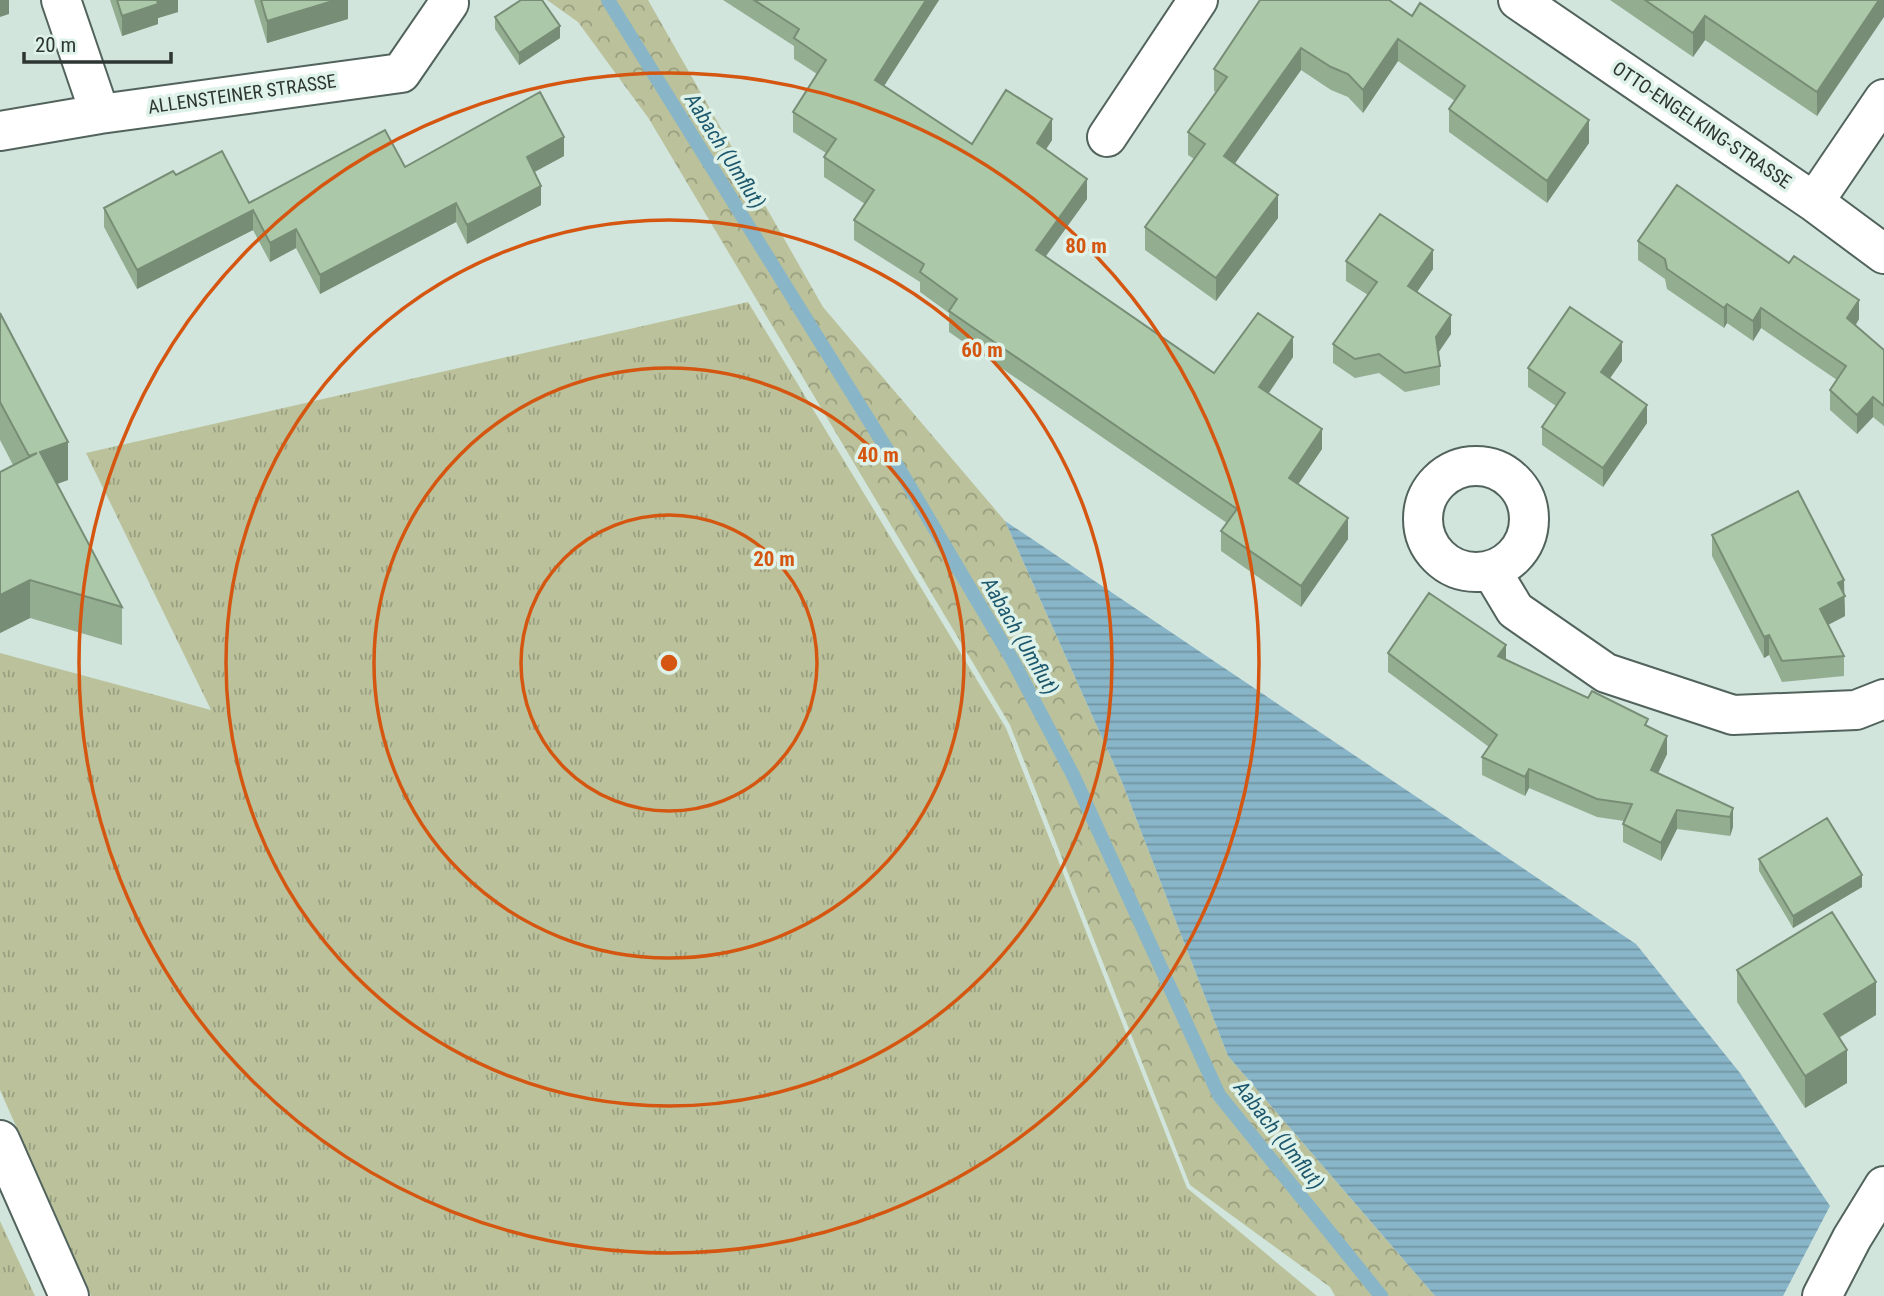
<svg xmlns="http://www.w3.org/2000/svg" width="1884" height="1296" font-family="'Roboto Condensed',sans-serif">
	<defs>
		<pattern id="grass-tufts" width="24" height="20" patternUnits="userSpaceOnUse" patternTransform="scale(1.75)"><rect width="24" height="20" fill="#bbc29b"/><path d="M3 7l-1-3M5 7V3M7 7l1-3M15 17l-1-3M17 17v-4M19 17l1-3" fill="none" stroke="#989e7f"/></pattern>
		<pattern id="forest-crowns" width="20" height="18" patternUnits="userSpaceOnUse" patternTransform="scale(1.75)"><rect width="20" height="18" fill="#bbc29b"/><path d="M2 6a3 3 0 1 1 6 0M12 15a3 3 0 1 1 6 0" fill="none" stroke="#989e7f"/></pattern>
		<pattern id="water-rules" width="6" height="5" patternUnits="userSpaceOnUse" patternTransform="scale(1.75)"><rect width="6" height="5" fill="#89b5c8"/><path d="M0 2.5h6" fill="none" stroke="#7094a3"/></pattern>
	</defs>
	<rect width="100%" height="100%" fill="#d1e5dd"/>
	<path fill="url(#grass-tufts)" d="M748,302L1006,728L1187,1188L1317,1296H91L0,1090V653L211,710L86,453Z
		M0,1221L35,1296H0Z"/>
	<path fill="url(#forest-crowns)" d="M547,0H648L823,307L1005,521L1122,782L1228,1056L1435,1296H1335L1330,1287L1190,1185L1010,725L649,119L578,22Z"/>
	<path fill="url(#water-rules)" d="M1005,521L1636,944L1740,1073L1830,1206L1783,1296H1435L1228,1056L1122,782Z"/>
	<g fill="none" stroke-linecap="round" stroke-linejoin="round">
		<path stroke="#89b5c8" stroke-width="14" d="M608,0L901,472L1013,661L1073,775L1219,1095L1381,1296"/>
		<defs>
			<path id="minor" d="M61,0L100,114
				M1518,0L1814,202L1884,254
				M0,131L100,114L401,73L449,3
				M1107,137L1198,0
				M1814,202L1884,99
				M1423 519a53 53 0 1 1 106 0a53 53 0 1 1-106 0Z
				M1491,570L1515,610L1606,673L1733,715L1856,710L1884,699
				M0,1140L69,1296
				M1822,1296L1852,1238L1884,1186"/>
		</defs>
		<use href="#minor" stroke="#51635c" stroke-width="42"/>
		<use href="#minor" stroke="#fff" stroke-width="38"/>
	</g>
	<path fill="#93ad91" d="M110,0H178V12L158,18V24L122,36Z
		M254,0H348V19L267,43Z
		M723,0H939L884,86L972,144L1052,140L1046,149L1087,199L1045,256L1214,373L1293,357L1269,393L1322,449L1298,484L1348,539L1301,607L1221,551V531L1227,523L949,332V313L920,292V282L854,240V220L865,204L824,177V157L826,153L793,132V112L817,74L794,59V46Z
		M1389,0L1589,143L1547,203L1449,132V109L1455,101L1398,61L1363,113L1348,97L1331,90L1301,70L1234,164L1278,218L1216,301L1145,250V227L1194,159L1188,155V132L1216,92L1214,91V69Z
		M1610,0H1884L1817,116L1705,40L1693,57Z
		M495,17L560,38L519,65L495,29Z
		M564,156L534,172L541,205L467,244L456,222L320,294L296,248L270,262L253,230L137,289L104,227V208L176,175L249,203L405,167Z
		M1638,241L1859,319L1856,325L1884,350V426L1873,417L1857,434L1830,410V390L1837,380L1761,328L1753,341L1727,323L1724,328L1667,289L1665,279L1638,260Z
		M1346,261L1433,269L1417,292L1451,334L1438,353L1440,366V385L1405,392L1379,373L1355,378L1333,363V344L1368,295L1346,281Z
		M0,313L68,480L57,484L122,607V645L30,618L0,633V472L13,465L0,440Z
		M1622,361L1610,378L1647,423L1603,487L1542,445V427L1556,406L1528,387V368Z
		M1712,535L1844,594L1845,616L1828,625L1844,656V676L1782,682L1769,655L1764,658L1712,556Z
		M1388,653L1506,659L1648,726L1667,754L1658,773L1733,808V827L1730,836L1677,829L1661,861L1623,842V824L1624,821L1597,817L1529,788L1525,796L1482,775V757L1489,747L1388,672Z
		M1759,859L1862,887L1793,928L1759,871Z
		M1737,970L1876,1015L1839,1038L1847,1083L1805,1108L1737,1002Z"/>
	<path fill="#788d76" d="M0,0H9V14L0,17Z
		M156,0H178V12L158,18V24L122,36V16Z
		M336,0H348V19L267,43V21Z
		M926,0H939L875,100V80Z
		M1879,0H1884V17L1817,116V92Z
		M1705,16V40L1693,57V33Z
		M560,26V38L519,65V53Z
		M1398,39V61L1363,113V90Z
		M1301,48V70L1224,179V156Z
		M1052,119V140L1037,163V143Z
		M1589,120V143L1547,203V181Z
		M564,137V156L527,176V157Z
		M1087,179V199L1036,270V250Z
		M541,186V205L467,244V225Z
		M1278,195V218L1216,301V278Z
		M456,203V222L320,294V275Z
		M253,210V230L137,289V270Z
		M296,229V248L270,262V243Z
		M1433,250V269L1408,305V286Z
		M1859,300V319L1847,337V318Z
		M1727,304V323L1724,328V308Z
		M1761,308V328L1753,341V321Z
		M1451,315V334L1436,356V337Z
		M1293,337V357L1259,407V387Z
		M1622,342V361L1601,391V372Z
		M1873,397V417L1857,434V415Z
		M1647,405V423L1603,487V468Z
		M1322,429V449L1289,498V478Z
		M68,442V480L40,490V452Z
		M1348,518V539L1301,607V586Z
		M30,580V618L0,633V595Z
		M1844,580L1845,616L1820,629V609L1838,583Z
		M1769,635V655L1764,658V637Z
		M1506,645V664L1498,656Z
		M1667,736V754L1651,788V770Z
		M1529,769V788L1525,796V777Z
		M1733,808V827L1730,836V817Z
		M1677,810V829L1661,861V843Z
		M1862,875V887L1793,928V916Z
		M1876,982V1015L1824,1046V1014Z
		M1847,1050V1083L1805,1108V1076Z"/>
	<path fill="#abc9a9" stroke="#788d76" stroke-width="2" d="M117,0H157L158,4L122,16Z
		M261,0H336L267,21Z
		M521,0H542L560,26L519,53L495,17Z
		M754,0H926L875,80L972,144L1006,90L1052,119L1037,143L1087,179L1036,250L1214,373L1258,313L1293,337L1259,387L1322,429L1289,478L1348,518L1301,586L1221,531L1237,509L949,311L957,299L920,272L924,264L854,220L874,190L824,157L836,139L793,112L826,60L794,38L799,29Z
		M1260,0H1389L1412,16L1420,3L1589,120L1547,181L1449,109L1465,86L1398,39L1363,90L1348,74L1331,67L1301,48L1224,156L1278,195L1216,278L1145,227L1205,144L1188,132L1227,77L1214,69Z
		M1645,0H1879L1817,92L1705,16L1693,33Z
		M540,92L564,137L527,157L541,186L467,225L456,203L320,275L296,229L270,243L253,210L137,270L104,208L173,171L176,175L222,151L249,203L385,130L405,167Z
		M1677,185L1789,263L1794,256L1859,300L1847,318L1884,350V406L1873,397L1857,415L1830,390L1846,366L1761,308L1753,321L1727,304L1724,308L1667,269L1665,259L1638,241Z
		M1380,214L1433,250L1408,286L1451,315L1436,337L1440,366L1405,373L1379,354L1355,359L1333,344L1377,282L1346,261Z
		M1570,307L1622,342L1601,372L1647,405L1603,468L1542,427L1565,393L1528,368Z
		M0,313L68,442L40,452L122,607L30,580L0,595V472L37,453L29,456L0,402Z
		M1798,491L1844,580L1838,583L1845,596L1820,609L1844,656L1782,661L1769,635L1764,637L1712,535Z
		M1429,593L1506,645L1498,656L1588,698L1592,691L1648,719L1645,725L1667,736L1651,770L1733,808L1730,817L1677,810L1661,843L1623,824L1632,804L1597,799L1529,769L1525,777L1482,757L1497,735L1388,653Z
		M1827,818L1862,875L1793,916L1759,859Z
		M1832,912L1876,982L1824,1014L1847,1050L1805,1076L1737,970Z"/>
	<g fill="none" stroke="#d55610" stroke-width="3.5">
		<circle cx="669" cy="663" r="148"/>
		<circle cx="669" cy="663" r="295"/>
		<circle cx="669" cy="663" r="443"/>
		<circle cx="669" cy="663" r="590"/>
	</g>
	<g text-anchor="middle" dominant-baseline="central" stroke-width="7" stroke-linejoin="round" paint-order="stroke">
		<g font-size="19" fill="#2e3633" stroke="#def2ea">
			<text transform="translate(242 94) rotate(-8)">ALLENSTEINER STRASSE</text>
			<text transform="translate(1702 125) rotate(34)">OTTO-ENGELKING-STRASSE</text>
		</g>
		<g font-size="21" font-style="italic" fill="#1d576c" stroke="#def2ea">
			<text transform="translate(725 151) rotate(58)">Aabach (Umflut)</text>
			<text transform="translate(1020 636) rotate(60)">Aabach (Umflut)</text>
			<text transform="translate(1279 1135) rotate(52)">Aabach (Umflut)</text>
		</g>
	</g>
	<circle cx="669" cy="663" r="10" fill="#d55610" stroke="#def2ea" stroke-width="3.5"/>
	<g font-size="21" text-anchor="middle" font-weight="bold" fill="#d55610" stroke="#def2ea" stroke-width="7" stroke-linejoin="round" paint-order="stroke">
		<text x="1086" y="253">80 m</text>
		<text x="982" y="357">60 m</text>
		<text x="878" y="462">40 m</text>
		<text x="774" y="566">20 m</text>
	</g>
	<path d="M24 52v10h147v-10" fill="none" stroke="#2e3633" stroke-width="3.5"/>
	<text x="35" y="52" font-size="21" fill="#2e3633" stroke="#def2ea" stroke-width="5" paint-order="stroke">20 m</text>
</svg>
